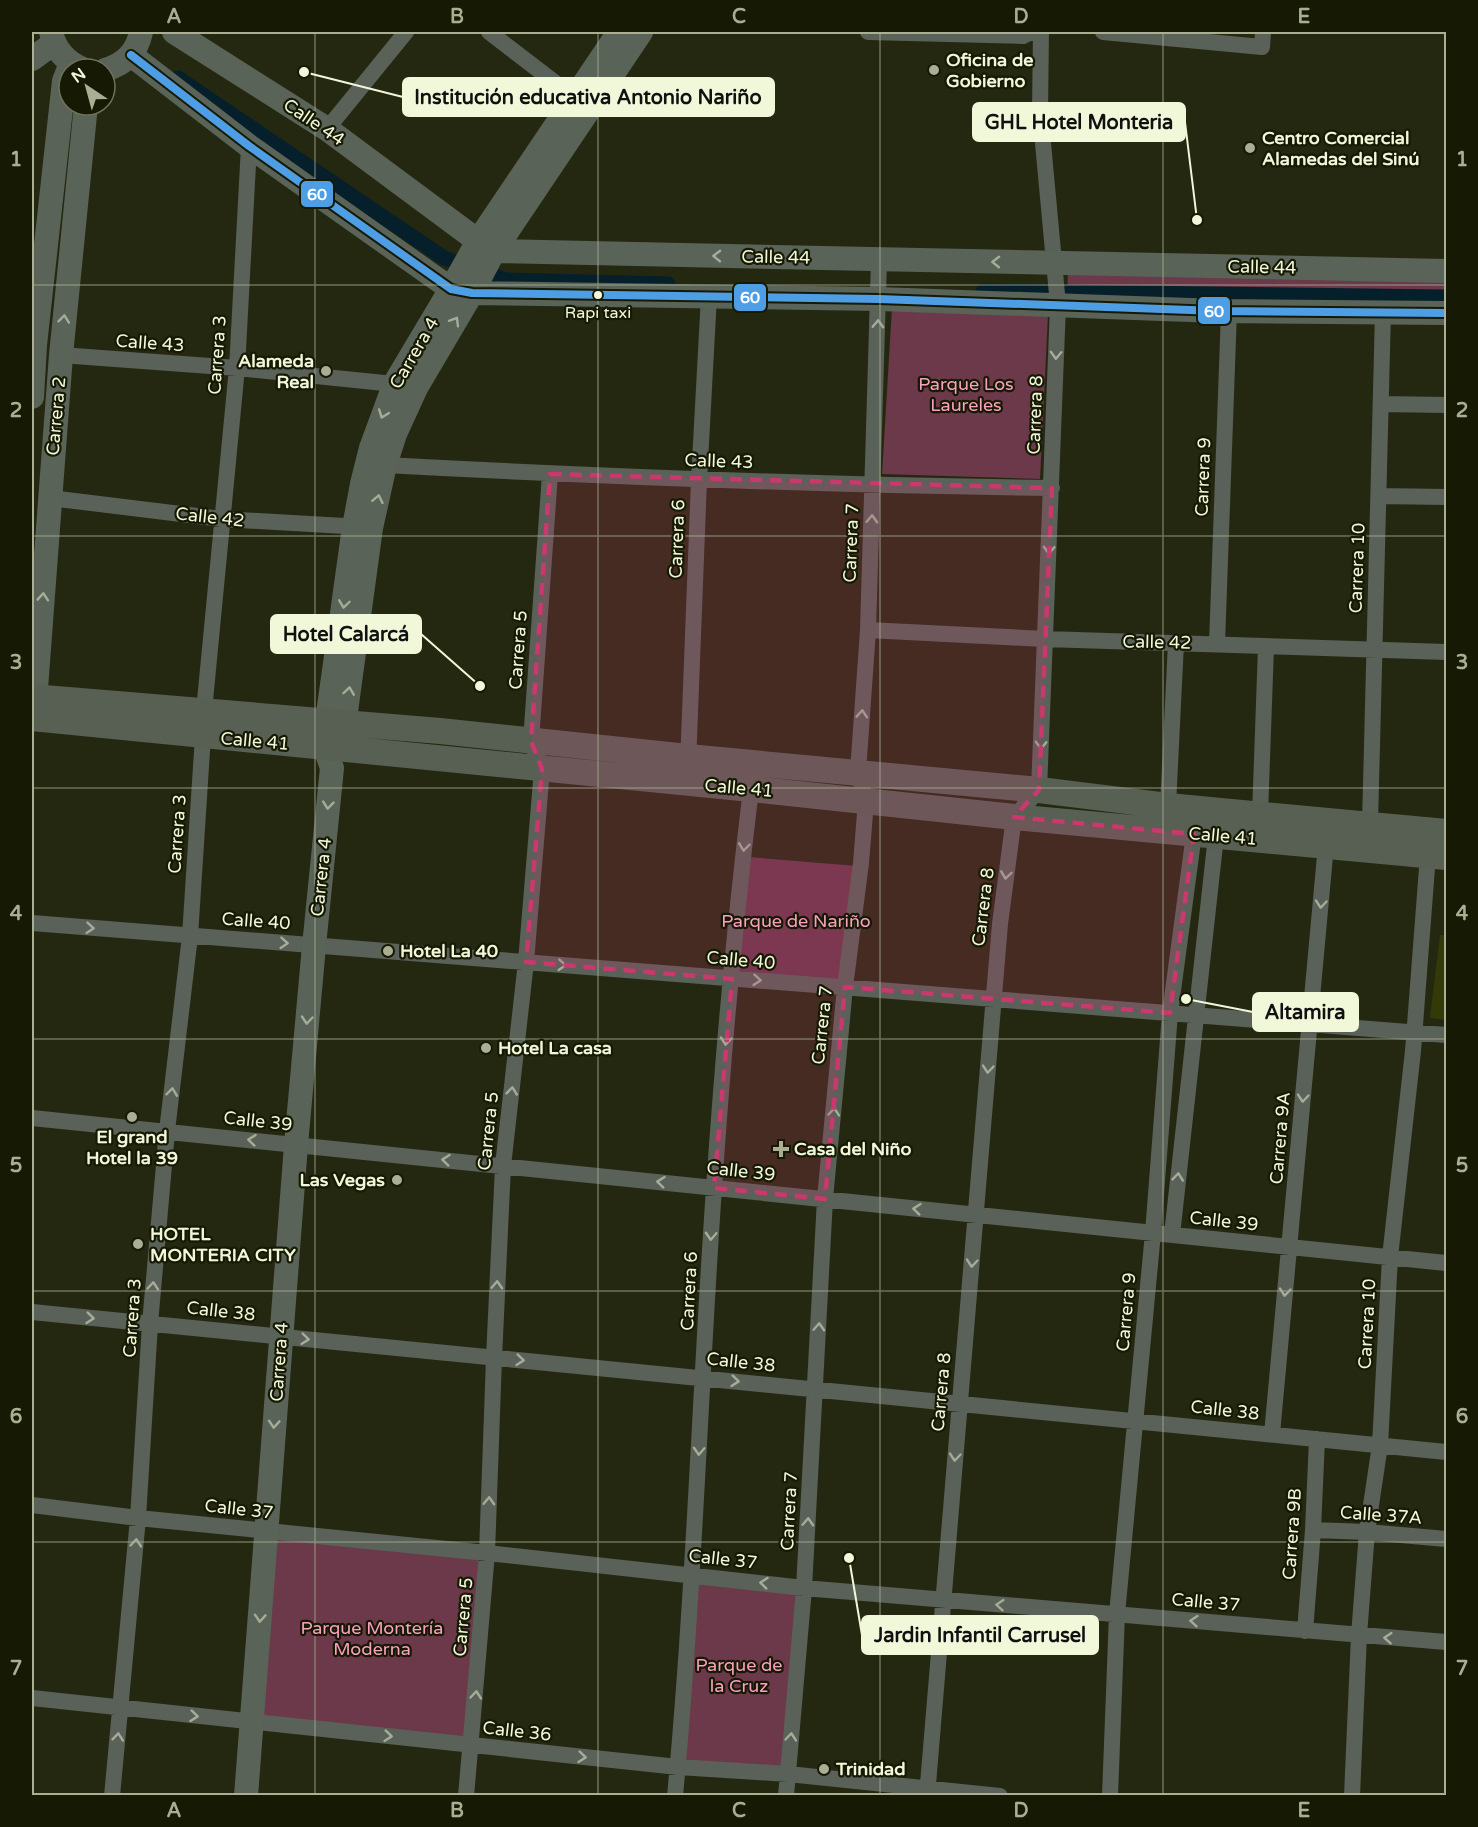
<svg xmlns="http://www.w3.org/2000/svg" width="1478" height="1827" font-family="'Varela Round',sans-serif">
	<rect width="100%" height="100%" fill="#252810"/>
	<path fill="#343908" d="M1440,935H1446V1020L1430,1018Z"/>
	<path fill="#6b394a" d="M1068,271L1446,280V303L1067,297Z
		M892,308L1048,315L1040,479L882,474Z
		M748,857L857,866L842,982L736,976Z
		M274,1538L479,1558L465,1740L256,1715Z
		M694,1580L800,1590L784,1769L678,1761Z"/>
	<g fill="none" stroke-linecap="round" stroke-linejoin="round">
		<path stroke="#06202b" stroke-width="15" d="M178,78L444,258L506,280L668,284
			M983,291L1446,297"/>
		<path stroke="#596158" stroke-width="16" d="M489,32L583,104
			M868,32L1023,36L1031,32
			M1103,32L1262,47L1263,32
			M327,129L406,32
			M61,355L237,368L404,385
			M1381,404L1446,405
			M385,465C607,477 829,485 1052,488
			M1379,496L1446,497
			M50,498L222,519L362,527
			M868,630L1045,639L1446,652
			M1217,644L1229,311
			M204,711L237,368L249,146
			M688,765L699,480L709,296
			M1168,806L1176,643
			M1260,815L1266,647
			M1370,824L1383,312
			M32,923L1446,1035
			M32,1118L1446,1263
			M1172,1235L1216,836
			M32,1312L1446,1452
			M1272,1434L1326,845
			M32,1505L138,1518L487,1553L804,1588L1446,1642
			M1313,1530L1367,1532L1446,1539
			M1305,1631L1313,1530L1317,1439
			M32,1698L678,1767L788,1774L1000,1796
			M112,1796L138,1518L150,1324L167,1131L190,936L203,736
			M466,1796L487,1553L494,1358L503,1166L526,962L542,769L531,741L550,474
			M675,1796C694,1593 700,1390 714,1188C723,1055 735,921 751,789
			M786,1796L804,1588L825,1199L845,987L861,863L866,801L858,772L868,630L879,260
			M927,1796L1000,924L1014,817L1039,790L1058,305L1040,111L1041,32
			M1110,1796L1117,1614L1153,1233L1170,1013L1194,834
			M1352,1796L1359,1635L1367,1532L1380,1445L1390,1257L1413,1051L1428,855"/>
		<path stroke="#596357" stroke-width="24" d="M51,32C55,50 66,62 83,69
			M174,32L327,129L478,241L494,251L1446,271
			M131,55L249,146L451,289L472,293L879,299L1218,311L1446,313
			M32,59L54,43
			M105,70C125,64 137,52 141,32
			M32,397L35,345L64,81L71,63
			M34,715L61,355L86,105
			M342,741L371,528L385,465L395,434L416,388L472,293L494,251L641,32
			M246,1796L296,1145L314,946L332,768L325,748L327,721L354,527L362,484L371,448L395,383L451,289L478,241L619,32"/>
		<path stroke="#576053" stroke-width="26" d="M32,697L440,731L688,757L1039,790L1168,806L1446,832
			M32,718L751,789L1014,817L1446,857"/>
		<defs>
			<path id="bus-1" d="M131,55L249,146L451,289L472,293L879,299L1218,311L1446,313"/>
		</defs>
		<use href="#bus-1" stroke="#161903" stroke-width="12"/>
		<use href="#bus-1" stroke="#4d9ee5" stroke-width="8"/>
	</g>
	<defs><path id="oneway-chevron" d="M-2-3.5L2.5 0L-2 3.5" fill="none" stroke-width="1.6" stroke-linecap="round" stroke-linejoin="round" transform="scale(1.5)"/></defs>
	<g stroke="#a5ad98">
		<use href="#oneway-chevron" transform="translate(717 256) rotate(-179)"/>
		<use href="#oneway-chevron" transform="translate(996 262) rotate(-179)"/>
		<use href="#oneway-chevron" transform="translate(64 319) rotate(-84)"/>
		<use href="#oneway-chevron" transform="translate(455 321) rotate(-59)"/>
		<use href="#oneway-chevron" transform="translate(383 414) rotate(110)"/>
		<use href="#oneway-chevron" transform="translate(378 499) rotate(-78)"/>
		<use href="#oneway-chevron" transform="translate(43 597) rotate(-86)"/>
		<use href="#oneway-chevron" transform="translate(344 604) rotate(98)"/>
		<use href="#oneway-chevron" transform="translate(349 691) rotate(-82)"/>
		<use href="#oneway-chevron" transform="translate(328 805) rotate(96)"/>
		<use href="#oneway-chevron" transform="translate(307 1020) rotate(95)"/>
		<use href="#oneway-chevron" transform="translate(274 1424) rotate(94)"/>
		<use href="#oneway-chevron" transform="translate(260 1618) rotate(94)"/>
	</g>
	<g stroke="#a5ac98">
		<use href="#oneway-chevron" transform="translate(878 324) rotate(-88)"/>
		<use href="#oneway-chevron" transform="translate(1056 355) rotate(92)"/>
		<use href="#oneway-chevron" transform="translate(872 519) rotate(-88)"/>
		<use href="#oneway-chevron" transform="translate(1049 550) rotate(92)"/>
		<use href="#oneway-chevron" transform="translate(862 714) rotate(-86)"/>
		<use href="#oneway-chevron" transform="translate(1041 745) rotate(92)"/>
		<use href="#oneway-chevron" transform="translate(744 847) rotate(97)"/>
		<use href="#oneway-chevron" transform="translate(1006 875) rotate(98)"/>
		<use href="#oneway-chevron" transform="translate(1321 904) rotate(95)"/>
		<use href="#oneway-chevron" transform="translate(90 928) rotate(5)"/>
		<use href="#oneway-chevron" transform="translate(284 943) rotate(4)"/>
		<use href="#oneway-chevron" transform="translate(562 965) rotate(4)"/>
		<use href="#oneway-chevron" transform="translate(757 980) rotate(5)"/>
		<use href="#oneway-chevron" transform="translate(726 1041) rotate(95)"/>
		<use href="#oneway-chevron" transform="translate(988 1069) rotate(95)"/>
		<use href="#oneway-chevron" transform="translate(512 1091) rotate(-84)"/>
		<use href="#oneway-chevron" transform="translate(172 1092) rotate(-83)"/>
		<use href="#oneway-chevron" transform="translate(1303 1098) rotate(95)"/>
		<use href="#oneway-chevron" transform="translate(834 1112) rotate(-85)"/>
		<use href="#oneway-chevron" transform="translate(252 1140) rotate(-174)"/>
		<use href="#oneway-chevron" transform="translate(446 1160) rotate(-174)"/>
		<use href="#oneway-chevron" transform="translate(1178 1177) rotate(-84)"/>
		<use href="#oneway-chevron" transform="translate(661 1182) rotate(-174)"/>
		<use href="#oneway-chevron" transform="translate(917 1209) rotate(-174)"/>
		<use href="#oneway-chevron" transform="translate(711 1236) rotate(93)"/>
		<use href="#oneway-chevron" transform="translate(972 1263) rotate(95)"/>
		<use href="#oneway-chevron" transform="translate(497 1285) rotate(-87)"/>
		<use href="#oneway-chevron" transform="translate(153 1286) rotate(-85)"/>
		<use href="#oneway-chevron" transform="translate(1285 1292) rotate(95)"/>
		<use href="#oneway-chevron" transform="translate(90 1318) rotate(6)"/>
		<use href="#oneway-chevron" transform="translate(819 1327) rotate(-87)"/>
		<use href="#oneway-chevron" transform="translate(305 1339) rotate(6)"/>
		<use href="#oneway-chevron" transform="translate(520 1360) rotate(6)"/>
		<use href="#oneway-chevron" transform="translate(735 1381) rotate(6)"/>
		<use href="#oneway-chevron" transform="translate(699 1451) rotate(93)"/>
		<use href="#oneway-chevron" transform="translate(955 1457) rotate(95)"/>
		<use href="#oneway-chevron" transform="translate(489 1501) rotate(-88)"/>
		<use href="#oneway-chevron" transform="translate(808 1522) rotate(-87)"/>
		<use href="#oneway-chevron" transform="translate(136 1543) rotate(-85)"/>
		<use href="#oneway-chevron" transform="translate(764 1583) rotate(-174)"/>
		<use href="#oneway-chevron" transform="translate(1000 1605) rotate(-175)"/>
		<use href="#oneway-chevron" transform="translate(1194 1621) rotate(-175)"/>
		<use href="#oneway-chevron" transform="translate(1388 1638) rotate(-176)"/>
		<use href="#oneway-chevron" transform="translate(476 1695) rotate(-85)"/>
		<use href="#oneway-chevron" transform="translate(194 1716) rotate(6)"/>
		<use href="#oneway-chevron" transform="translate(388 1736) rotate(6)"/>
		<use href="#oneway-chevron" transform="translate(118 1737) rotate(-84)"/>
		<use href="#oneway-chevron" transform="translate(791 1737) rotate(-85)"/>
		<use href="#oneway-chevron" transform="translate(582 1757) rotate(6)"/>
	</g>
	<path fill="#c9396e" fill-opacity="0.2" stroke="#c9396e" stroke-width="4.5" stroke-dasharray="12 8" stroke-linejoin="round" d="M550,474L1052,488L1039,790L1014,817L1194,834L1170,1013L845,987L825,1199L714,1188L732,979L526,962L542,769L531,741Z"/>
	<path fill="none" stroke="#aaaf93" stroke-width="1.5" stroke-opacity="0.55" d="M315,32V1796M598,32V1796M880,32V1796M1163,32V1796M32,285H1446M32,536H1446M32,788H1446M32,1039H1446M32,1291H1446M32,1542H1446"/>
	<g fill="#aaaf93" stroke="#161903" stroke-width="2">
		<circle cx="934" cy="70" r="6"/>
		<circle cx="1250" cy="148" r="6"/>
		<circle cx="326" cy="371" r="6"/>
		<circle cx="388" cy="951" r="6"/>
		<circle cx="486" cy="1048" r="6"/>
		<circle cx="132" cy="1117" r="6"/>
		<path d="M778 1140h6v6h6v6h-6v6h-6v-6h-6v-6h6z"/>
		<circle cx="397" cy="1180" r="6"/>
		<circle cx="138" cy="1244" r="6"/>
		<circle cx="824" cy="1769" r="6"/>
	</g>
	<circle fill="#f1f7d9" stroke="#161903" stroke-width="2" cx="598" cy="295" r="5"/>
	<g text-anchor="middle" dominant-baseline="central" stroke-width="4.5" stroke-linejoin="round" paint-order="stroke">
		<g font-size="16" fill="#f1f7d9" stroke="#161903">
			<text x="598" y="313">Rapi taxi</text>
		</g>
		<g font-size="18" font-weight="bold" fill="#f1f7d9" stroke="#161903" text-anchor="start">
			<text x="946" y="60">Oficina de<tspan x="946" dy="21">Gobierno</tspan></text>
			<text x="1262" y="138">Centro Comercial<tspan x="1262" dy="21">Alamedas del Sinú</tspan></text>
			<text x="314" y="361" text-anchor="end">Alameda<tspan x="314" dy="21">Real</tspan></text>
			<text x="400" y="951">Hotel La 40</text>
			<text x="498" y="1048">Hotel La casa</text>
			<text x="132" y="1137" text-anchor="middle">El grand<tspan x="132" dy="21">Hotel la 39</tspan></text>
			<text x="794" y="1149">Casa del Niño</text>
			<text x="385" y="1180" text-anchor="end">Las Vegas</text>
			<text x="150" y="1234">HOTEL<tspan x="150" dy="21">MONTERIA CITY</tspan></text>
			<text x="836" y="1769">Trinidad</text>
		</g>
		<g font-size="18" fill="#f1f7d9" stroke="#161903">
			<text transform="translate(314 122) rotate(34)">Calle 44</text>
			<text transform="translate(776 257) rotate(1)">Calle 44</text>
			<text transform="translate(1262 267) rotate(1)">Calle 44</text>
			<text transform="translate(150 343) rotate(4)">Calle 43</text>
			<text transform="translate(414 353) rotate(-60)">Carrera 4</text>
			<text transform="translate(217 355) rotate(-86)">Carrera 3</text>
			<text transform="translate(1035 415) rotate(-88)">Carrera 8</text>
			<text transform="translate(56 416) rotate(-85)">Carrera 2</text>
			<text transform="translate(719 461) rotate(2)">Calle 43</text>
			<text transform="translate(1203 477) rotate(-88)">Carrera 9</text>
			<text transform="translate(210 517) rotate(6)">Calle 42</text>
			<text transform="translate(677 539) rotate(-88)">Carrera 6</text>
			<text transform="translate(851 543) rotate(-88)">Carrera 7</text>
			<text transform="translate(1357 568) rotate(-88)">Carrera 10</text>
			<text transform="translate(1157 642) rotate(1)">Calle 42</text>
			<text transform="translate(518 650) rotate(-86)">Carrera 5</text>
			<text transform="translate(255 741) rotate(5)">Calle 41</text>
			<text transform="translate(739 788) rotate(5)">Calle 41</text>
			<text transform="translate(177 834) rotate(-86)">Carrera 3</text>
			<text transform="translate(1223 836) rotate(5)">Calle 41</text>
			<text transform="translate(321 877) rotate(-84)">Carrera 4</text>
			<text transform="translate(983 907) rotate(-83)">Carrera 8</text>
			<text transform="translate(256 921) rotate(4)">Calle 40</text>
			<text transform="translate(741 960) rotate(5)">Calle 40</text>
			<text transform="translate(822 1025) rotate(-84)">Carrera 7</text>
			<text transform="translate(258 1121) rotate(6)">Calle 39</text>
			<text transform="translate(488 1131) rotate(-84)">Carrera 5</text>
			<text transform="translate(1280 1138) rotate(-85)">Carrera 9A</text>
			<text transform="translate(741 1171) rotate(6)">Calle 39</text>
			<text transform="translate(1224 1221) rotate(6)">Calle 39</text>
			<text transform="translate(689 1291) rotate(-87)">Carrera 6</text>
			<text transform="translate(221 1311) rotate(6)">Calle 38</text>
			<text transform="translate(1126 1312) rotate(-85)">Carrera 9</text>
			<text transform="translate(132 1318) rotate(-86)">Carrera 3</text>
			<text transform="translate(1367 1324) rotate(-87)">Carrera 10</text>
			<text transform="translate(279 1362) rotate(-86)">Carrera 4</text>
			<text transform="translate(741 1362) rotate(6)">Calle 38</text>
			<text transform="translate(941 1392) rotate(-85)">Carrera 8</text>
			<text transform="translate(1225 1410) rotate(6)">Calle 38</text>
			<text transform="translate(239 1509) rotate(6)">Calle 37</text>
			<text transform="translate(789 1511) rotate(-87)">Carrera 7</text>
			<text transform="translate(1381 1515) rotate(4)">Calle 37A</text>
			<text transform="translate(1292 1534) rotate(-86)">Carrera 9B</text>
			<text transform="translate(723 1559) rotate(6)">Calle 37</text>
			<text transform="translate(1206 1602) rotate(5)">Calle 37</text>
			<text transform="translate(463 1617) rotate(-85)">Carrera 5</text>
			<text transform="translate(517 1731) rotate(6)">Calle 36</text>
		</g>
		<g font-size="18" fill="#faa0c1" stroke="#161903">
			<text x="966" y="384">Parque Los<tspan x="966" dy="21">Laureles</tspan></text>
			<text x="796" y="921">Parque de Nariño</text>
			<text x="372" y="1628">Parque Montería<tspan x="372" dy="21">Moderna</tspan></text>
			<text x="739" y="1665">Parque de<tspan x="739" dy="21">la Cruz</tspan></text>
		</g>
	</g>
	<path fill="none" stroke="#f1f7d9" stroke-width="2" d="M304 72L403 97M1197 220L1185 122M480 686L421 634M1186 999L1253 1012M849 1558L862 1635"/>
	<g fill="#f1f7d9" stroke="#161903" stroke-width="2">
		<circle cx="304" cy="72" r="6"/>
		<circle cx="1197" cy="220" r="6"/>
		<circle cx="480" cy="686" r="6"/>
		<circle cx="1186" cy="999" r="6"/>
		<circle cx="849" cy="1558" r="6"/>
	</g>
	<g fill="#f1f7d9" stroke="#f1f7d9" stroke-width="2">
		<rect x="403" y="78" width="371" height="38" rx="6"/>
		<rect x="973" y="103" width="212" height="38" rx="6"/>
		<rect x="271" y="615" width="150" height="38" rx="6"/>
		<rect x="1253" y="993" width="105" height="38" rx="6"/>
		<rect x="862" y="1616" width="236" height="38" rx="6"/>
	</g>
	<g font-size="20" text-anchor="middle" font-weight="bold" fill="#111">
		<text x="588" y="104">Institución educativa Antonio Nariño</text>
		<text x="1079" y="129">GHL Hotel Monteria</text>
		<text x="346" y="641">Hotel Calarcá</text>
		<text x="1305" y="1019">Altamira</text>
		<text x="980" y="1642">Jardin Infantil Carrusel</text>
	</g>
	<g stroke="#161903" stroke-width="2">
		<rect x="300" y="180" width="34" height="28" rx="6" fill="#4d9ee5"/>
		<rect x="733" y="283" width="34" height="29" rx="6" fill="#4d9ee5"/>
		<rect x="1197" y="296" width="34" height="29" rx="6" fill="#4d9ee5"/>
	</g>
	<g font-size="16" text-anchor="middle" font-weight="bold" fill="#fff">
		<text x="317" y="200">60</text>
		<text x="750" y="303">60</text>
		<text x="1214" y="317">60</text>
	</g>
	<rect width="1478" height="1827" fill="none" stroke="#161903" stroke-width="66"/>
	<g transform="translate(87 87) rotate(324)"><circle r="28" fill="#161903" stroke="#6e7259" stroke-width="1.5"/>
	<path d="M0-4.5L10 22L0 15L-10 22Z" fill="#aaaf93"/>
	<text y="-9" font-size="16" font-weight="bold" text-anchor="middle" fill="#f1f7d9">N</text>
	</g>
	<rect x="33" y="33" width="1412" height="1761" fill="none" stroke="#aaaf93" stroke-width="2"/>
	<g font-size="20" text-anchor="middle" font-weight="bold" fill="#aaaf93">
		<text x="174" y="23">A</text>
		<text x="457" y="23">B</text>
		<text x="739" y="23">C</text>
		<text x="1021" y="23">D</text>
		<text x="1304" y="23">E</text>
		<text x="16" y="166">1</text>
		<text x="1462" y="166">1</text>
		<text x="16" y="417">2</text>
		<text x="1462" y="417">2</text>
		<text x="16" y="669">3</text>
		<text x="1462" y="669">3</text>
		<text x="16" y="920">4</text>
		<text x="1462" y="920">4</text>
		<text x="16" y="1172">5</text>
		<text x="1462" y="1172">5</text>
		<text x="16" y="1423">6</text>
		<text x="1462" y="1423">6</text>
		<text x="16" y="1675">7</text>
		<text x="1462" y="1675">7</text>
		<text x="174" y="1817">A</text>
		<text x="457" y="1817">B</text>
		<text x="739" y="1817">C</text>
		<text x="1021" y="1817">D</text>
		<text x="1304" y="1817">E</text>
	</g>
</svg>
